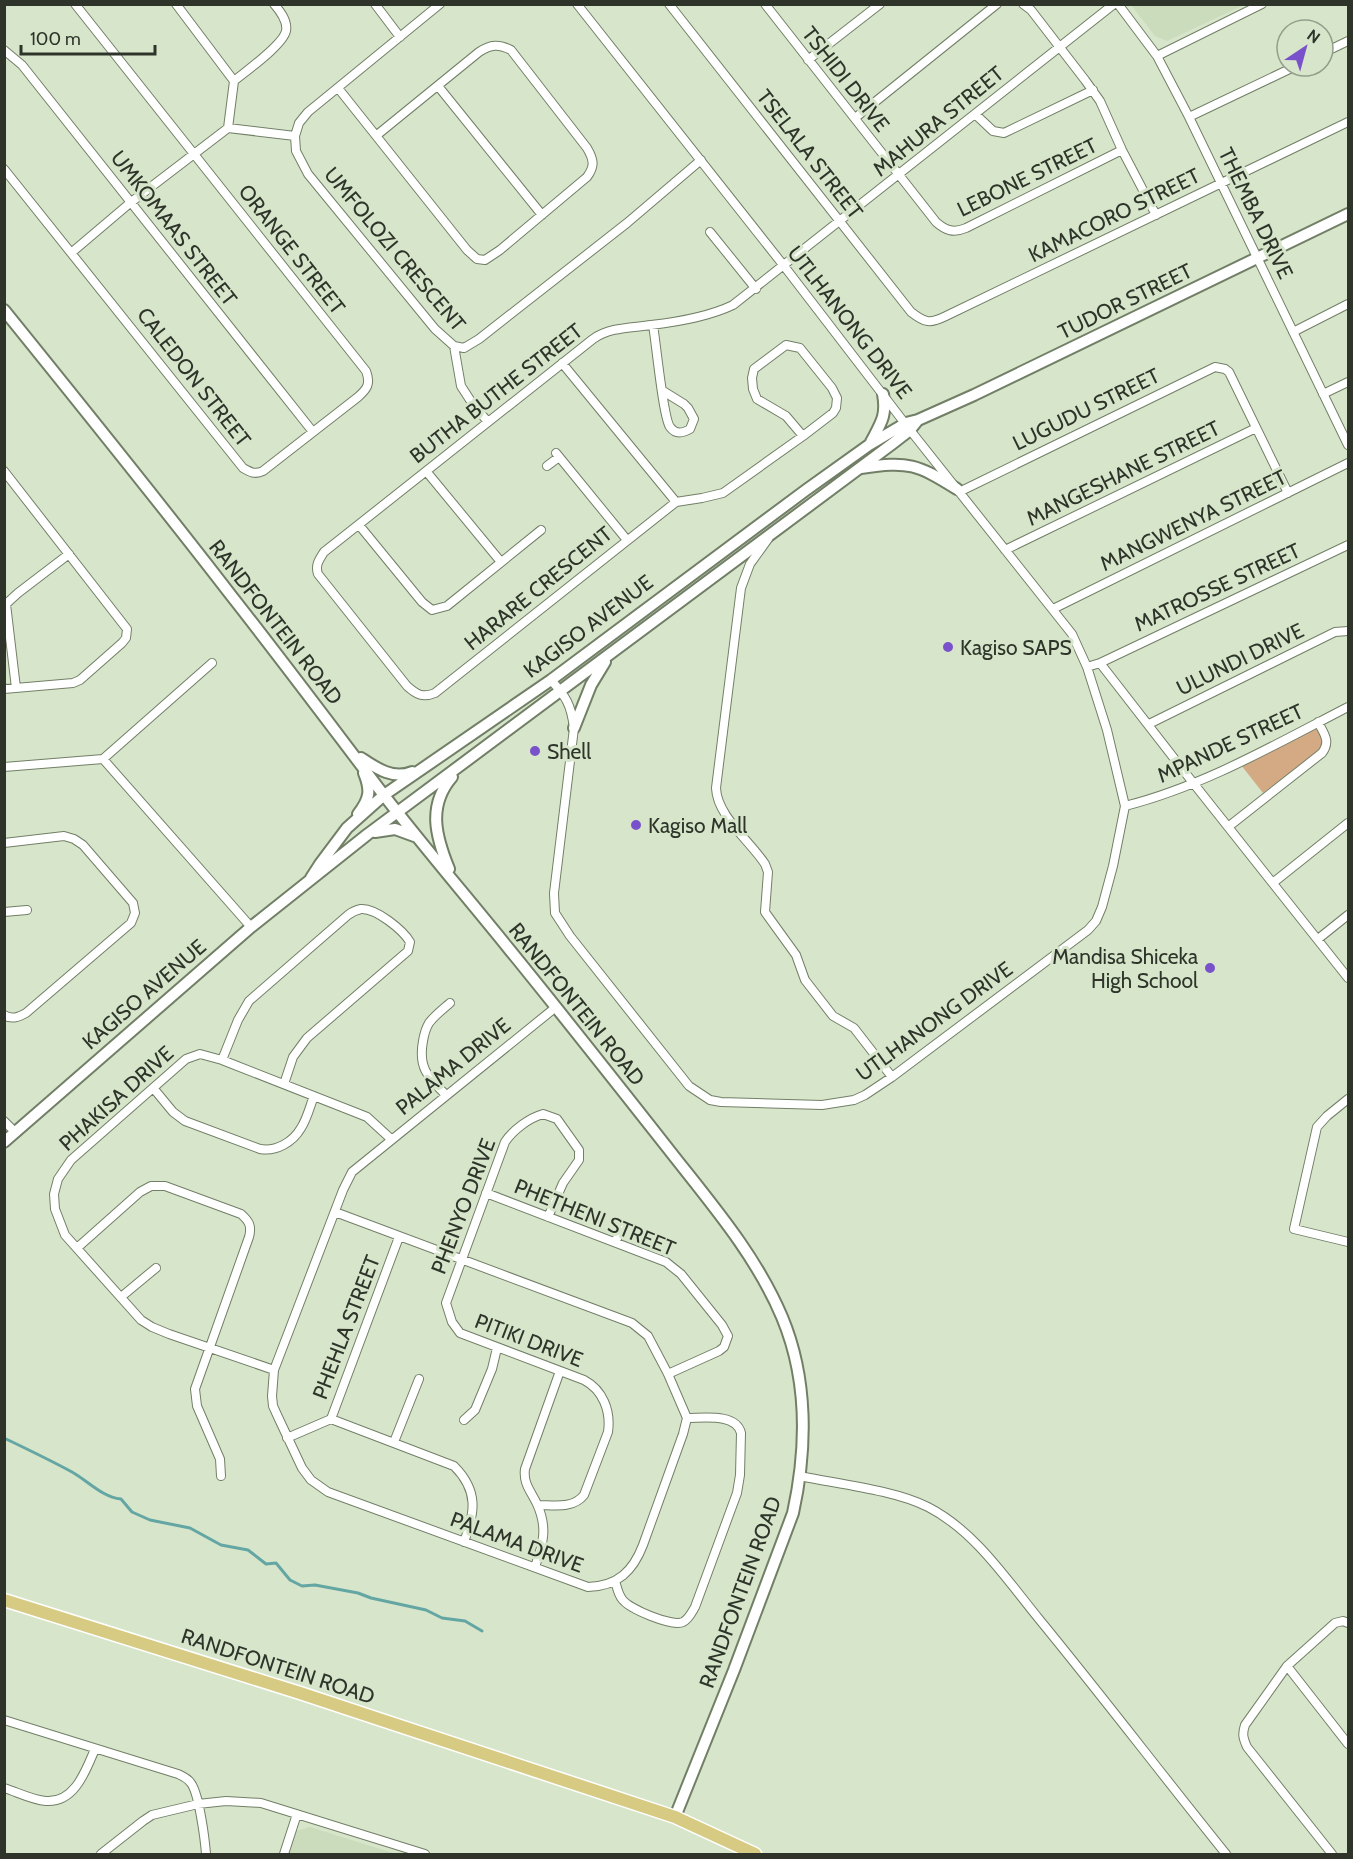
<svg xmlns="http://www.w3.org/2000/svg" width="1353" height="1859" font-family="Cabin,sans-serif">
	<rect width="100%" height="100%" fill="#d7e6cb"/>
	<path fill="#cadcbb" d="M1131,5H1244L1167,41L1155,36Z
		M310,1827L396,1854H289L296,1831Z"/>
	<path fill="#d3aa83" d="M1314,728C1323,733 1325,742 1319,750L1263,793L1241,765Z"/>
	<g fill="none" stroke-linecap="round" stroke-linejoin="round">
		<path stroke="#64a6a3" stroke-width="3" d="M4,1438C27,1449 50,1460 72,1472C88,1481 102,1497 121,1499L132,1512L150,1520L190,1528L221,1545L248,1550L266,1564L276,1563L290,1580L302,1586L315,1585L358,1593L371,1598L426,1610L442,1618L465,1621L482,1631"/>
		<defs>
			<path id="street" d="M176,4L234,81L228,128
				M375,4L400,37
				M440,4L308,112L299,123L295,136L296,151L308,174L435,329L454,346L464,348L479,339L627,223L701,160
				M669,4L911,312C925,323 930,324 946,316L1348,122
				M765,4L936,222C946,231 954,233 966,228L1122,150
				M1023,4L1031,10L1085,80L1100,101L1122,150L1156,215
				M1118,4L1157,56L1189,117L1348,445
				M4,50L22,65L313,432
				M1323,53L1348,41
				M1157,56L1262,4
				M808,60L880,4
				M234,81C246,71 283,45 286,31C288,21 280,11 274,4
				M438,86L542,215
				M338,88L467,250L477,259L485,260L500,250L587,177C595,166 594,160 587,148L511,50C499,44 491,44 479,52L377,135
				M975,114L993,131L1004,133L1093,90
				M1189,117L1296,66
				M855,118L997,4
				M4,169L243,468C250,472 255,475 263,471L358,397C367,389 371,384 366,371L75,4
				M710,232L756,289
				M71,253L130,203L228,128L295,136
				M653,325C656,342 663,417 670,427C676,435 683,433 690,429L694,419L688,408L684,404L663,391
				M1293,332L1348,304
				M786,345L800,348L832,388L837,398L836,408L833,413L803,436L786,416L757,399L753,389L752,378L754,369Z
				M454,346L461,386L472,403L488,422
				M562,363L676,502
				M1323,394L1348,382
				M556,453L627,540
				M547,466L559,457
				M4,471L127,629L126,638L122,643L80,680L73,683L4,689
				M426,471L501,562
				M959,492L1215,367L1225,369L1229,372L1288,493
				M676,502L435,693C423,698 417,695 407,686L318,574C315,565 319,560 324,552L593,339C610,327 631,328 651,325C677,322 710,316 733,305L1114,4
				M676,502L702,498L723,493L803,436
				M359,525L422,602L432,610L447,606L541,530
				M768,539L750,564L741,588L716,788C717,816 750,841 765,864L768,872L765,912L796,955L805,980L833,1016L854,1028L892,1077
				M1005,550L1256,428
				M1053,609L1348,463
				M1100,663L1348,545
				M1087,667L1100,663L1194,784L1348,978
				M551,680C566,697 571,704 574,728L554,893L555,913L570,936L689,1086L710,1100L721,1102L822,1105L854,1100L865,1095L892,1077L1088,930L1096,921L1102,907L1113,866L1125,806L1107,730L1087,667L1072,634L910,430L784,266L577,4
				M16,688L6,604L18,593L69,554
				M1149,724L1335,632L1348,631
				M103,759L212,663
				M4,767L103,759L251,927
				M1125,806C1204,786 1276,744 1348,707
				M1228,827L1322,753C1331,741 1324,734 1318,722
				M4,843L64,836L74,839L83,845L133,903L135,913L131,923L26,1013C19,1017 12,1020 4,1015
				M1274,882L1348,823
				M4,912L27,910
				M1318,939L1348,915
				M222,1060L238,1020L249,1001L348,915C352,912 356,910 361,909C376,908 403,930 410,942L408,951L307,1038L293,1057L284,1084
				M154,1089L173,1112L185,1121L260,1149C276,1152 293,1142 301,1128C307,1119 310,1106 314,1096
				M446,1095C428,1077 418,1068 423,1041C424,1035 426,1028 429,1023C435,1015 443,1009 450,1003
				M1348,1099L1327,1116L1317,1127L1294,1229L1348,1242
				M4,1121L15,1132
				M486,1193L666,1262L681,1274L722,1325L728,1336L724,1347L719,1351L668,1374
				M335,1212L632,1323L648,1336L668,1374L687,1418L683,1434L643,1545C633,1571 618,1586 588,1587L328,1492L311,1480L302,1468L278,1417L273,1406L272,1396L274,1370L343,1190L352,1172L556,1007
				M615,1242L623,1227
				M77,1248L140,1192L151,1186H165L241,1214C249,1221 252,1226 249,1237L195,1389L197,1406L220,1459L221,1476
				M121,1297L156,1268
				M274,1370L169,1334L152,1327L141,1320L65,1235L55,1209L54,1194L58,1179L71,1160L186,1059L200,1054L222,1060L357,1113L367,1117L391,1139
				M331,1419L454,1466C479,1491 475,1513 464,1542
				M464,1420L475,1410L492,1369L497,1348
				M287,1438L331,1419L399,1237
				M394,1442L419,1379
				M800,1476C838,1484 894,1490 928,1507C975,1531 1007,1580 1039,1619C1103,1697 1163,1776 1226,1854
				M538,1505C554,1505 573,1509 584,1495L608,1432C611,1411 603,1390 584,1380L460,1333L452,1322L446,1303L505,1142C513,1130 529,1118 543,1114L557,1119L579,1150V1160L563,1183L548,1217
				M535,1567C543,1544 548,1528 537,1504C531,1491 523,1484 525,1469L560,1371
				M615,1581C617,1587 618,1594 622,1599C629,1609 672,1627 683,1622C689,1619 692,1612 695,1607L737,1493L740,1475L741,1433C736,1413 704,1418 687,1418
				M1287,1666L1348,1744
				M4,1720L178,1774C182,1776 187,1778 190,1782C199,1791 205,1841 206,1854
				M4,1788C17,1792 32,1800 46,1801C75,1803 86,1770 95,1749
				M101,1854L143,1821L152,1815L198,1804L226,1801L261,1803L425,1854
				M284,1854L297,1814
				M1332,1854L1247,1747C1243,1738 1242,1734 1245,1725L1287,1666L1335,1623L1343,1621L1348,1623"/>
			<path id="secondary" d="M4,310C80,404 156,498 230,594C282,660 332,727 383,794C424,847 467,897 509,949C562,1014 614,1080 666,1146C708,1200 755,1253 782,1317C808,1379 807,1449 793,1513L734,1670L675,1817
				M871,442C881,423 887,416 883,394
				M861,468C909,461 917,464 957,489
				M574,728L591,685L605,662
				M361,758C376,768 393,780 412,772
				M358,814C370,799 371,790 364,773
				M375,832L395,829L417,837
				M449,869C436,837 427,806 452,777
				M311,878L320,864L347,828L384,795L551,680L806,490L869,445L906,423L918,420L974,395L1348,214
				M4,1142L251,927L368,834L892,444L910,430L918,420"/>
			<path id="primary" d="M4,1600L300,1693L675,1817L755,1854"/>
		</defs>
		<use href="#street" stroke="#727f67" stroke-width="10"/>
		<use href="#secondary" stroke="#727f67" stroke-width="14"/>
		<use href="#primary" stroke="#fff" stroke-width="15"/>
		<use href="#street" stroke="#fff" stroke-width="8"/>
		<use href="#secondary" stroke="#fff" stroke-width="10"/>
		<use href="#primary" stroke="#d7ca83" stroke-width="12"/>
	</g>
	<g fill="#7952cb" stroke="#d7e6cb" stroke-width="2">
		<circle cx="948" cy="647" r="6"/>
		<circle cx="535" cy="751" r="6"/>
		<circle cx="636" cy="825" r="6"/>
		<circle cx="1210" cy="968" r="6"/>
	</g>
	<g text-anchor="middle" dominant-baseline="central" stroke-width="6" stroke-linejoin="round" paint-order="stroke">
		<g font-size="21" fill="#2e342a" stroke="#d7e6cb">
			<text transform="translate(846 79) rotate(52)">TSHIDI DRIVE</text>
			<text transform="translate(938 121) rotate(-39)">MAHURA STREET</text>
			<text transform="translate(810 154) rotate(52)">TSELALA STREET</text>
			<text transform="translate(1027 177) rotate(-26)">LEBONE STREET</text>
			<text transform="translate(1256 213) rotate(64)">THEMBA DRIVE</text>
			<text transform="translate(1114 215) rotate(-26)">KAMACORO STREET</text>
			<text transform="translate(174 228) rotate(52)">UMKOMAAS STREET</text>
			<text transform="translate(292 249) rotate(52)">ORANGE STREET</text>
			<text transform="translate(395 249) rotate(50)">UMFOLOZI CRESCENT</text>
			<text transform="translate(1125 301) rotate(-26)">TUDOR STREET</text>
			<text transform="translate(850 322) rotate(52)">UTLHANONG DRIVE</text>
			<text transform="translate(194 377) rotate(52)">CALEDON STREET</text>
			<text transform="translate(496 393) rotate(-38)">BUTHA BUTHE STREET</text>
			<text transform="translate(1086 409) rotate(-26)">LUGUDU STREET</text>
			<text transform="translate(1123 473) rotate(-26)">MANGESHANE STREET</text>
			<text transform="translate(1193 520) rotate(-26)">MANGWENYA STREET</text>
			<text transform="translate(1217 587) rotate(-25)">MATROSSE STREET</text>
			<text transform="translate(538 588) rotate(-39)">HARARE CRESCENT</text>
			<text transform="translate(276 622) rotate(52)">RANDFONTEIN ROAD</text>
			<text transform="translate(588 626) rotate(-37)">KAGISO AVENUE</text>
			<text transform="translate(1240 659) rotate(-26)">ULUNDI DRIVE</text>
			<text transform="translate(1230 743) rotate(-25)">MPANDE STREET</text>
			<text transform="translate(144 994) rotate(-41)">KAGISO AVENUE</text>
			<text transform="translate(577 1004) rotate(51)">RANDFONTEIN ROAD</text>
			<text transform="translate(934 1021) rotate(-36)">UTLHANONG DRIVE</text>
			<text transform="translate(453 1066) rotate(-39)">PALAMA DRIVE</text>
			<text transform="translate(116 1098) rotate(-42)">PHAKISA DRIVE</text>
			<text transform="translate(463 1206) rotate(-69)">PHENYO DRIVE</text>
			<text transform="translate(595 1217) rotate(22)">PHETHENI STREET</text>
			<text transform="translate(346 1327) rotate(-69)">PHEHLA STREET</text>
			<text transform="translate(529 1340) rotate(21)">PITIKI DRIVE</text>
			<text transform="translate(517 1542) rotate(20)">PALAMA DRIVE</text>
			<text transform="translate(740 1592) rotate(-70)">RANDFONTEIN ROAD</text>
			<text transform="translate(278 1666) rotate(18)">RANDFONTEIN ROAD</text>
		</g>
		<g font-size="21" fill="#2e342a" stroke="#d7e6cb" text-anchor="start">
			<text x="960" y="647">Kagiso SAPS</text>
			<text x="547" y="751">Shell</text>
			<text x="648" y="825">Kagiso Mall</text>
			<text x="1198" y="956" text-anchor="end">Mandisa Shiceka<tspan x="1198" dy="24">High School</tspan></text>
		</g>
	</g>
	<rect width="1353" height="1859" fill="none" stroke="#2e342a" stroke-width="12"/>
	<g transform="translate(1305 48) rotate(36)"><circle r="28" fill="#d7e6cb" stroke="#939f8b" stroke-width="1.5"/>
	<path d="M0-4.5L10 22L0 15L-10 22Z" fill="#7952cb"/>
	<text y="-9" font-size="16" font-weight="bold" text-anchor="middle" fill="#2e342a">N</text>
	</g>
	<path d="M21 45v9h134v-9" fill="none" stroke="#2e342a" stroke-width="3"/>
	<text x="30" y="45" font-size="18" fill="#2e342a" stroke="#d7e6cb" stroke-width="4.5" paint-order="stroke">100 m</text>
</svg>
